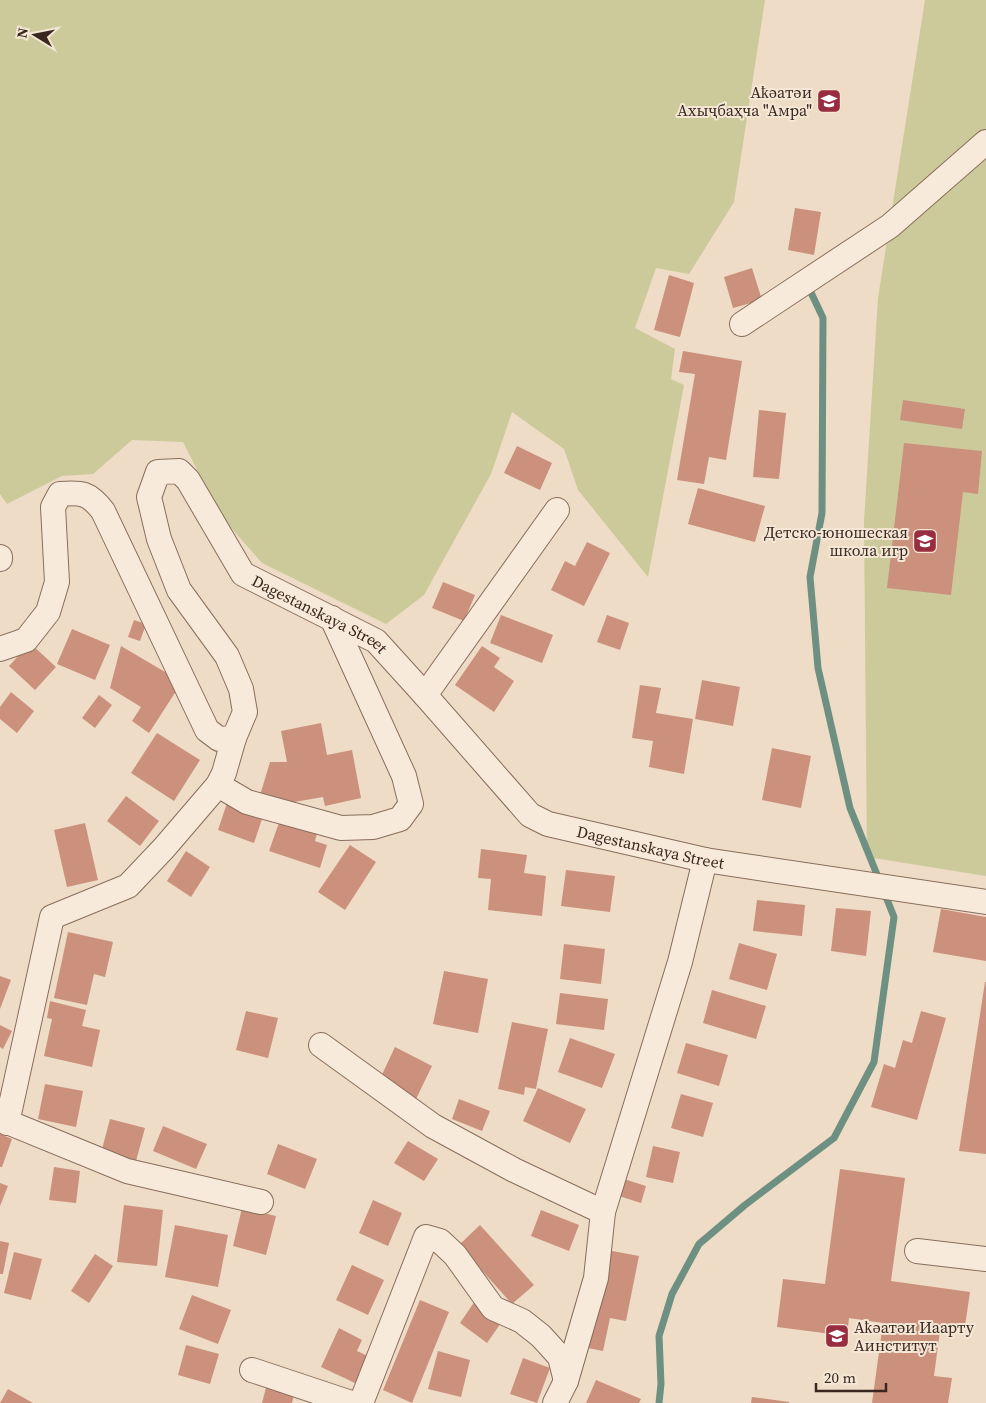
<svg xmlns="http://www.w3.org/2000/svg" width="986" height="1403" font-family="'Source Serif 4',serif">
	<rect width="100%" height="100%" fill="#eedcc6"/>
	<path fill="#ccca9a" d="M0,0H765L734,202L689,274L656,268L635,328L675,349L671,379L684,385L648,577L578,490L564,449L512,412L491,474L424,595L386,624L262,563L220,515L183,442L132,440L93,474L62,476L7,504L0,494Z
		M925,0H986V876L867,857L864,521L878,298Z"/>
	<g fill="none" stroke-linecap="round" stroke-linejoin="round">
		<path stroke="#6e9082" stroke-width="7" d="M807,284L823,318L822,513L810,577L818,668L850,808L880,882
			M659,1403L661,1384L659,1336L672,1294L699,1244L745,1205L834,1138L874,1062L894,917L884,892"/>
	</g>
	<path fill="#cb917d" d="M795,208L821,212L814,255L788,250Z
		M752,268L762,300L733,308L724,277Z
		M669,275L694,283L680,337L654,330Z
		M683,351L742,361L726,460L709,457L704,484L677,480L695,374L679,372Z
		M903,400L965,409L962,429L900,420Z
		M759,410L786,413L779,479L753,477Z
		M904,443L982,451L978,494L963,492L951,595L887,588Z
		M517,446L552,463L540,490L504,473Z
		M698,488L765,506L755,542L688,524Z
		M587,542L610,553L584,606L551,590L565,561L575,566Z
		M443,582L475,595L464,621L432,608Z
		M501,615L553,635L542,663L490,643Z
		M607,615L629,623L620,650L597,642Z
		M134,620L146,624L140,641L128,637Z
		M72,629L110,645L95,680L57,664Z
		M30,643L56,667L35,690L9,666Z
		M121,646L182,682L149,733L132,721L141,707L110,688Z
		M482,646L500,658L494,667L514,681L494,712L455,685Z
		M702,680L740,687L733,726L695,719Z
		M640,685L661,688L656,713L693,719L684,774L649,767L653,741L632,738Z
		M11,692L34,711L17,733L0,719V707Z
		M99,695L112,705L95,728L82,718Z
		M321,723L327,755L352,750L361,798L325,806L323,797L277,805L258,802L270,762H287L281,731Z
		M157,733L200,760L174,801L131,773Z
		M772,748L811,756L801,808L762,800Z
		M126,796L159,821L140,846L107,821Z
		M227,803L263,816L254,843L218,830Z
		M281,817L318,829L315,841L327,845L320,868L269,851Z
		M85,823L98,880L67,887L54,830Z
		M350,845L376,862L345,910L318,892Z
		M481,849L527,855L524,873L546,876L542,916L488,910L491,879L478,878Z
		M186,851L210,867L191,897L167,881Z
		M566,870L615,876L610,912L561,906Z
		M757,900L805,905L802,936L753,931Z
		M836,908L871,911L866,956L831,951Z
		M941,909L986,917V961L933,952Z
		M68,932L113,942L105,977L94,974L87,1005L54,998Z
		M739,943L777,954L767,990L729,979Z
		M564,944L605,949L601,984L560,979Z
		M444,971L488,979L478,1033L433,1024Z
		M0,976L11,980L0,1009Z
		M985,982H986V1154L959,1151Z
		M712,990L766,1006L756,1039L703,1023Z
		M560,993L608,999L604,1030L556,1024Z
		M50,1001L86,1010L82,1026L100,1030L92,1067L44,1056L52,1019L47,1018Z
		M246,1011L278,1018L268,1058L236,1050Z
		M921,1011L946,1018L917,1120L871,1107L884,1064L895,1068L903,1040L912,1043Z
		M512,1022L548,1029L536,1089L525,1087L524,1095L498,1089Z
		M0,1025L12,1031L3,1049L0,1047Z
		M570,1038L615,1054L602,1088L558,1072Z
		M686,1043L728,1055L719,1086L677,1073Z
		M395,1047L432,1066L416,1099L379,1081Z
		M45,1084L83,1091L76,1127L38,1119Z
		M538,1088L586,1109L570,1143L523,1121Z
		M681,1094L713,1103L703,1137L671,1128Z
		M459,1099L490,1111L482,1131L452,1119Z
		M110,1119L145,1128L136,1161L101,1153Z
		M163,1126L207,1144L196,1169L153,1151Z
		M0,1134L12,1139L2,1167H0Z
		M408,1141L438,1159L424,1181L394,1163Z
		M278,1144L317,1159L305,1189L267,1174Z
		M653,1146L680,1152L673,1183L646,1177Z
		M54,1167L80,1171L76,1203L49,1200Z
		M840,1169L905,1178L891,1281L970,1292L965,1326L941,1323L934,1376L952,1378L948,1403H872L883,1323L849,1318L847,1336L777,1327L783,1279L825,1284Z
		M624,1179L646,1186L641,1203L619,1196Z
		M0,1183L8,1186L0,1206Z
		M373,1200L402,1213L388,1246L359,1233Z
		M124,1205L163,1210L157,1266L117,1262Z
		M242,1208L276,1216L266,1255L233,1246Z
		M541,1210L579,1225L569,1251L531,1236Z
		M175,1225L228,1235L218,1287L165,1277Z
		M480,1225L534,1285L512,1304L459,1245Z
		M0,1241L9,1243L3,1274H0Z
		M607,1250L639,1256L626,1321L610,1318L603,1351L588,1348Z
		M14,1252L42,1259L31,1300L4,1293Z
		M95,1254L113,1266L89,1303L71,1291Z
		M352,1265L384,1280L368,1315L336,1300Z
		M192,1295L231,1310L218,1344L179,1329Z
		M420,1300L449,1312L412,1403L383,1390Z
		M475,1301L503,1320L487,1343L460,1323Z
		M339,1328L362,1340L357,1351L370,1357L357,1384L321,1367Z
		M186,1345L219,1354L210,1384L178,1375Z
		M438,1351L470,1360L461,1397L428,1389Z
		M523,1358L550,1368L537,1403L510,1394Z
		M268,1380L296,1387L292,1403H262Z
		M596,1380L641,1399L639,1403H586Z
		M8,1389L33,1403H0Z
		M752,1397L789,1402V1403H751Z"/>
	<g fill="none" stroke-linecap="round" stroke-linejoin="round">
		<defs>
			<g id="minor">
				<path d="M742,324L890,226L986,142"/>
				<path d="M0,557V559"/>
				<path id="s1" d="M0,649L26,640L48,612L57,582L53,507L60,494C82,492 89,493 103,511L207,730L219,739L234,738L245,712L241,689L227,656L179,590L159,539L149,497L158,472L179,471L188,480L243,574L376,641L425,695L530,815L548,824L705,860L986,902"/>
				<path d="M425,695L557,510"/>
				<path d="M218,785L247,802L341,828L373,827L400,819L411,804L404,776L332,618"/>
				<path d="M321,1045L433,1126L514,1170L603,1212"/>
				<path d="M0,1119L127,1171L261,1202"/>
				<path d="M7,1123L52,917L128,886L164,848L218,785L224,773L234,738"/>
				<path d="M917,1251L986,1259"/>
				<path d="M252,1370L351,1403"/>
				<path d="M361,1403L426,1237L440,1241L455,1255L493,1308L522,1321L541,1336L560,1357L566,1381"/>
				<path d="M555,1403L566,1381L596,1278L603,1212L680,962L705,860"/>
			</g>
		</defs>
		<use href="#minor" stroke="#896d5c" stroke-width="26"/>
		<use href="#minor" stroke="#f8eada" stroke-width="24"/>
	</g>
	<defs>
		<symbol id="school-square" viewBox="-11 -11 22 22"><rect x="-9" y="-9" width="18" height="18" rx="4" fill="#972d3f" stroke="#f5e7d6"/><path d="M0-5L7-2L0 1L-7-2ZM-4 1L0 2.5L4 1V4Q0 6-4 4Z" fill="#fff"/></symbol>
		<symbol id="university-square" viewBox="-11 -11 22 22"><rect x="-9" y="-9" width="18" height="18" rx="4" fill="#972d3f" stroke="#f5e7d6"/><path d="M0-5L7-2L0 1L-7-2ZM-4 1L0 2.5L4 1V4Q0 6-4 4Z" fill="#fff"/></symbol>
	</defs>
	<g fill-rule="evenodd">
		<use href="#school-square" x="815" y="87" width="28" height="28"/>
		<use href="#school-square" x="911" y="527" width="28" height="28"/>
		<use href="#university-square" x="823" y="1322" width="28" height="28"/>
	</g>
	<g text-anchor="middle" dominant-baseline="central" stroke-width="4" stroke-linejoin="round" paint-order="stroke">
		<g font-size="16" fill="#3a2820" stroke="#f5e7d6" text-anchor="end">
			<text x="812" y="92">Аҟәатәи<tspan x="812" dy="18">Ахыҷбаҳча "Амра"</tspan></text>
			<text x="908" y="532">Детско-юношеская<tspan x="908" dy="18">школа игр</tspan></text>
			<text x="854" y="1327" text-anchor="start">Аҟәатәи Иаарту<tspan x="854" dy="18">Аинститут</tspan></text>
		</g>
		<g font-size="16" fill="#3a2820" stroke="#f5e7d6">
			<text stroke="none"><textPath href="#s1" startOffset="1029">Dagestanskaya Street</textPath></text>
			<text stroke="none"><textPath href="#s1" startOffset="1449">Dagestanskaya Street</textPath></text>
		</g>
	</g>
	<g transform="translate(35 35) rotate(280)" stroke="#f5e7d6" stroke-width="4" paint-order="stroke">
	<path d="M0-4L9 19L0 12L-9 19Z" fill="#3a2820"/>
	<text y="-8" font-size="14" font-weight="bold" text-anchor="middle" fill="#3a2820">N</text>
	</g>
	<path d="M816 1383v8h70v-8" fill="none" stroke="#3a2820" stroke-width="2.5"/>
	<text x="824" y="1383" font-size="15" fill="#3a2820" stroke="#f5e7d6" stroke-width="4" paint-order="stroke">20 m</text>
</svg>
